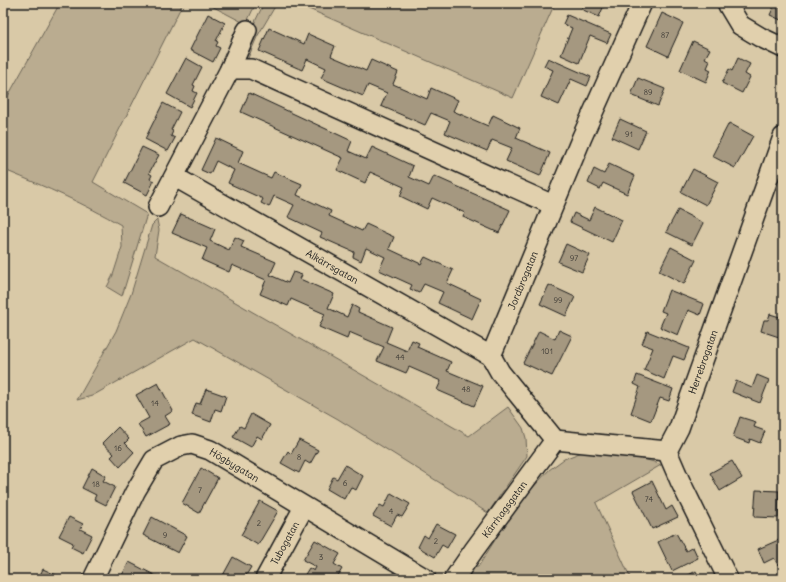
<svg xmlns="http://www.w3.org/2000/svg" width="786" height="582" font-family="Delius,sans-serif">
	<rect width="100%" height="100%" fill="#d9c9a7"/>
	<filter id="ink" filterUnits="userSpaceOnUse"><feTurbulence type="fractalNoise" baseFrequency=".025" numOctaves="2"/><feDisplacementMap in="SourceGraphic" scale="8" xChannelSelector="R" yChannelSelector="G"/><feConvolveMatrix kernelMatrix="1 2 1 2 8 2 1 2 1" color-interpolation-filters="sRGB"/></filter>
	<g filter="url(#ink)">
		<path fill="#baac90" stroke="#6b6456" d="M60,3H183L93,182L147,214L122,296L107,287L113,275L122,247L121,225C85,204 46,187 7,171L3,168V105Z
			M206,3H256L246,24Z
			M264,3H277L257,37L246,63L238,57Z
			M295,3H555L513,98Z
			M157,220L159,230L155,256L469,436L508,407L523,428L526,438L527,456L488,513L338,419L195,338L92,396L77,400L116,331L131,294L152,225Z
			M582,452C605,456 642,455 661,465L596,503L631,579H464L470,568L478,567L517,505L549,470L564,459Z"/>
		<path fill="#a59880" stroke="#1c1c1c" d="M584,3H605L599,17L581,9Z
			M773,3H783V21L770,15L775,4Z
			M662,13L683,23L668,56L647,46Z
			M208,14L225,23L216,41L218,42L216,46L220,48L213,62L190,50Z
			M567,15L611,34L607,43L590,36L579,63L561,55L572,28L563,24Z
			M269,28L304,44L308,34L335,46L331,56L366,71L371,60L398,72L393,84L427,99L431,88L458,100L453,111L488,126L493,115L520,128L516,138L550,153L540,176L506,161L512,148L492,140L487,151L445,133L450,121L431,113L425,125L381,106L387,93L368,85L363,96L321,78L326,68L307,59L302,70L259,51Z
			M693,41L710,49L705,58L710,61L707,68L711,70L706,82L680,70Z
			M186,58L202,67L193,85L195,86L193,91L197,93L190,107L167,94Z
			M548,58L591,77L587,86L571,79L559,105L541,97L553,70L544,66Z
			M738,58L750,64L745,74L750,77L742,93L722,83L729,69L732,71Z
			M638,78L665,89L658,106L631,95Z
			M249,93L352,141L348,151L366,159L372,147L413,166L409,177L429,186L434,176L510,210L499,233L463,217L465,213L432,198L427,209L400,196L404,187L370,172L365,183L337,170L343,158L241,112Z
			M163,103L180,112L171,130L173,131L171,136L175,138L168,151L145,139Z
			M620,119L646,131L638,149L612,137Z
			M729,123L753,136L735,168L712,156Z
			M216,138L243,151L238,163L271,178L274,172L302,184L297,195L331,211L329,216L362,231L366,224L394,237L389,249L421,264L425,257L453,270L447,283L481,299L472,319L438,303L443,292L424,284L419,293L410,289L412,285L379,270L385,257L366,248L361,261L353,257L354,252L320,237L322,233L288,217L294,205L274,196L269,207L261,203L263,199L228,183L234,170L216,161L210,174L201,170Z
			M142,147L159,155L149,173L152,175L150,179L154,181L147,195L124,183Z
			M609,164L635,176L627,194L603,183L600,189L588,183L594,169L604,174Z
			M693,169L718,182L706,205L681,192Z
			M595,207L622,220L612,242L570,222L574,213L589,220Z
			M678,210L703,223L692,245L666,232Z
			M181,214L215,229L210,241L229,250L235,237L244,241L241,247L276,262L270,275L288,283L293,272L302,275L300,279L334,294L328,308L347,317L352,305L359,309L358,312L392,327L386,342L407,351L412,340L419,343L417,347L451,362L447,371L483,386L474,406L437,390L441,381L409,367L406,373L377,361L384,347L349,332L347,339L319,327L325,314L291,299L288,306L260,294L266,280L232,265L229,272L202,260L207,248L172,233Z
			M783,231V241L778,237Z
			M566,244L590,255L582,272L558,262Z
			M671,247L696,260L684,284L659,271Z
			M549,285L575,297L566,316L540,304Z
			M669,290L704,304L700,315L688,310L678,335L660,327L666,313L661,311Z
			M770,314L783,318L782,338L761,331L764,320H768Z
			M559,330L572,336L552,376L523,363L539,331L555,339Z
			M647,331L689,348L684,360L673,356L664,379L644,370L653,348L642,344Z
			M637,375L673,389L669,401L660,398L651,421L631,413L640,387L634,384Z
			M757,375L769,380L760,403L732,392L736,381L752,388Z
			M158,383L173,411L165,416L170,424L146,437L138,424L149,418L136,395Z
			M206,389L226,396L221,411L215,409L211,422L192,415L196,403L200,404Z
			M251,414L270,425L262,439L257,436L251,447L233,437L240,426L244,428Z
			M740,417L756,422L754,427L765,431L760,443L750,439L749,443L733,437Z
			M118,427L129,439L125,443L134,452L120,467L111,457L114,454L102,443Z
			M299,440L318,450L310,464L305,461L299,473L281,463L288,451L291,454Z
			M732,461L742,478L720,491L710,473Z
			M345,465L363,476L356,490L351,487L344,499L327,489L333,477L337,479Z
			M92,468L106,476L103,481L115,487L106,505L94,499L96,495L82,488Z
			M201,468L218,478L199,513L182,503Z
			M652,481L666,510L672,506L678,517L652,529L633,491Z
			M756,490L779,491L778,518L754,517Z
			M391,493L410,504L402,517L397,515L391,526L373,516L380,505L384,507Z
			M260,501L278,511L258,545L241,535Z
			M69,517L83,524L80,529L92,535L83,553L71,547L73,543L59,536Z
			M152,517L187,536L178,553L143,535Z
			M436,524L455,534L447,548L442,545L435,557L418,547L424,535L428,538Z
			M676,533L686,551L693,547L698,558L672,571L658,542Z
			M783,538V563L778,565L774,558L764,563L758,549Z
			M315,540L340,554L334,564L342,569L336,579H309L304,576L309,568L314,571L316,567L303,560Z
			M233,557L251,567L244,579H221Z
			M129,562L162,579H120Z
			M43,569L58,576L56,579H38Z
			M696,571L700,579H681Z"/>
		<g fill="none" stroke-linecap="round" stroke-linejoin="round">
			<defs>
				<g id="minor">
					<path d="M728,5L740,25L760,37L783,48"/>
					<path d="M230,69H251L553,205"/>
					<path id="s1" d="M175,177L491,356L500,372L555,440L667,451"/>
					<path d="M158,207L230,69L247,30"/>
					<path id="s2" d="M491,356L582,137L642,3"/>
					<path id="s3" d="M93,579L135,492L154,460L181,446L192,444L210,450L426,579"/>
					<path id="s4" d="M265,579L304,507"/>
					<path id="s5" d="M454,579L474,550L555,440"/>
					<path id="s6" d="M728,579L680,481L667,451L679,428L783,137"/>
				</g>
			</defs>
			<use href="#minor" stroke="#1c1c1c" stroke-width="22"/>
			<use href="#minor" stroke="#e1d0ad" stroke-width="19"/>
		</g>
	</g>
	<g text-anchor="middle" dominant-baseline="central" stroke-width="4" stroke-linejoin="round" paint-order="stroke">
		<g font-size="8" fill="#3e3b35">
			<text x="665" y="35">87</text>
			<text x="648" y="92">89</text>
			<text x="629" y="134">91</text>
			<text x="574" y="258">97</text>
			<text x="558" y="300">99</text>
			<text x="547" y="351">101</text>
			<text x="400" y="357">44</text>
			<text x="466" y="389">48</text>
			<text x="155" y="403">14</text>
			<text x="118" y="448">16</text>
			<text x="299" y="457">8</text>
			<text x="345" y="483">6</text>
			<text x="96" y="484">18</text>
			<text x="200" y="490">7</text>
			<text x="649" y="499">74</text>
			<text x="391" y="511">4</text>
			<text x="259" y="523">2</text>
			<text x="165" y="535">9</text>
			<text x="436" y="541">2</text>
			<text x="321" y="557">3</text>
		</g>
		<g font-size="10" fill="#1c1c1c" stroke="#e1d0ad">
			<text stroke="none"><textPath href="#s1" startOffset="181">Alkärrsgatan</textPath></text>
			<text stroke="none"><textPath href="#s2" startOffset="82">Jordbrogatan</textPath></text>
			<text stroke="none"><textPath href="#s6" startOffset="238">Herrebrogatan</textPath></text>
			<text stroke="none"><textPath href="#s3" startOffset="223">Högbygatan</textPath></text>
			<text stroke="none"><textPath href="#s5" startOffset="86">Kärrhagsgatan</textPath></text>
			<text stroke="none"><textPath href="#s4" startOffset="41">Tubogatan</textPath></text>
		</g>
	</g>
	<rect width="786" height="582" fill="none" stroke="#e1d0ad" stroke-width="16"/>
	<rect x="8" y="8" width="770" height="566" fill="none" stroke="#1c1c1c" stroke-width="1.5" filter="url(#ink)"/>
</svg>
